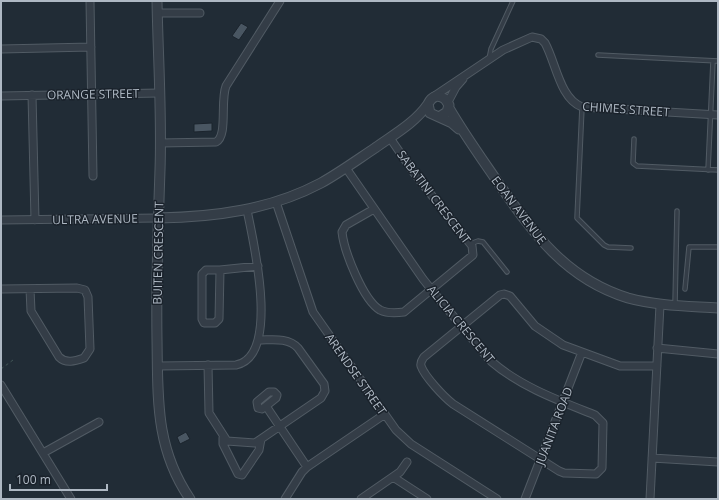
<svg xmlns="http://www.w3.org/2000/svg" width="719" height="500" font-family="'Open Sans',sans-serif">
	<rect width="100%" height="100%" fill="#212c36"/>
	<path fill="#495662" stroke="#1b242d" d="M241,23L248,27L239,40L232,36Z
		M212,123V131L194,132V124Z
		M186,432L190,439L180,444L177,437Z"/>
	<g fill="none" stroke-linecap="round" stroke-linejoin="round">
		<defs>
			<path id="service" d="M598,55L718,61
				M489,59L491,49L513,1
				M582,107L577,218L604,245L608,247L631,248
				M634,139L633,163L637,166L718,170
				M708,170L713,61
				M470,244L478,241L483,242L507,272
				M685,289L689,247H718
				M675,304L677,211"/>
			<path id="minor" d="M90,1L93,176
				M158,13H200
				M1,49L91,47
				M32,95L35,220
				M1,96L159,93
				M433,97L503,50L532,37L541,39L545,43C556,63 560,99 582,107L718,115
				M448,102L456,87L463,79
				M160,143L216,142C228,136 220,101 226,86L280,1
				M346,168L423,279C438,298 454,317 470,336C477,344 484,355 492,362C521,387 560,401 595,415L603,423L602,468L596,474L564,473L559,471L453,404C444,397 425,377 421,366C420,362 422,360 424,357L500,295L504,294L510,296L535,326L563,345L620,366H657
				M276,202L313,312L396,430L411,444L497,499
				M374,209L346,225L342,232C344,251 363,300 380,310C386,313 397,313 404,312L473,255L472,246L414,173L390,138
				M1,220L158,218
				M206,270H220L219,319L215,323H204L202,319V274Z
				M220,270L258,266
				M1,289L77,288L85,290L88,297L90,349L84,358C75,361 66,364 59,357L31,311L30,289
				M657,348L718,354
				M208,365L209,413L227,441L255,443L321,398L325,391L324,384L298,348C288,337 272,340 259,340
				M158,366L236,365C281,356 253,240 247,210
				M1,385L71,499
				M266,406L262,409L258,408L257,402L269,392H274L277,395L276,398L266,406L307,467
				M223,438V444L238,474L242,475L259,450L261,439
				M43,453L99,422
				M652,458L718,462
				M393,477L427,499
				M285,499L302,472L307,467L385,414
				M361,499L400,472L407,462
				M525,499L582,352
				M650,499L660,305"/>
			<path id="tertiary" d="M157,1C158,57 162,114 160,170C158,227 156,282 157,339C158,398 155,448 190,499
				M449,108C464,134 482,159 499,184C534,234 566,279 628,298C657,306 688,306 718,308
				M439,117L447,112L449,105L445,99C438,94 432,96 428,104L430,113L452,123L459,129
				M158,218C215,217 270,210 321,183C339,173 357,160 375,148C393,135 415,123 428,104"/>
		</defs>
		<use href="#service" stroke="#515b64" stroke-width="5.5"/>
		<use href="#minor" stroke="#515b64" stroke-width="9"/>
		<use href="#tertiary" stroke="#515b64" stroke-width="11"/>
		<path stroke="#425656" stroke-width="1" stroke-dasharray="3 3" stroke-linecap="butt" d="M1,369L13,360"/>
		<use href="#service" stroke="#343d47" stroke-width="3.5"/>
		<use href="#minor" stroke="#343d47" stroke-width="7"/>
		<use href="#tertiary" stroke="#343d47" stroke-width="9"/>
	</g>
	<g text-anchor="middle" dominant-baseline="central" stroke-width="3" stroke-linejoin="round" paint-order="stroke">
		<g font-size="12" fill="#aeb8c3" stroke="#1a222b">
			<text transform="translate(93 94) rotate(-1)">ORANGE STREET</text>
			<text transform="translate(626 109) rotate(4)">CHIMES STREET</text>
			<text transform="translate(434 197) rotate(53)">SABATINI CRESCENT</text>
			<text transform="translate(519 210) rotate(53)">EOAN AVENUE</text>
			<text transform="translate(95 219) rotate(-1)">ULTRA AVENUE</text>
			<text transform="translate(158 253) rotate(-89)">BUITEN CRESCENT</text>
			<text transform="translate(461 324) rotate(50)">ALICIA CRESCENT</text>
			<text transform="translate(356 374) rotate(55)">ARENDSE STREET</text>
			<text transform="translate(554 426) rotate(-69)">JUANITA ROAD</text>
		</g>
	</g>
	<rect width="719" height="500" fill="none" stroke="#aeb8c3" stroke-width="4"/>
	<path d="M10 484v6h97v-6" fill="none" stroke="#aeb8c3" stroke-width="2"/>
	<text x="16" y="484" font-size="12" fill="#aeb8c3" stroke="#1a222b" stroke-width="3" paint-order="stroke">100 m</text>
</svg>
